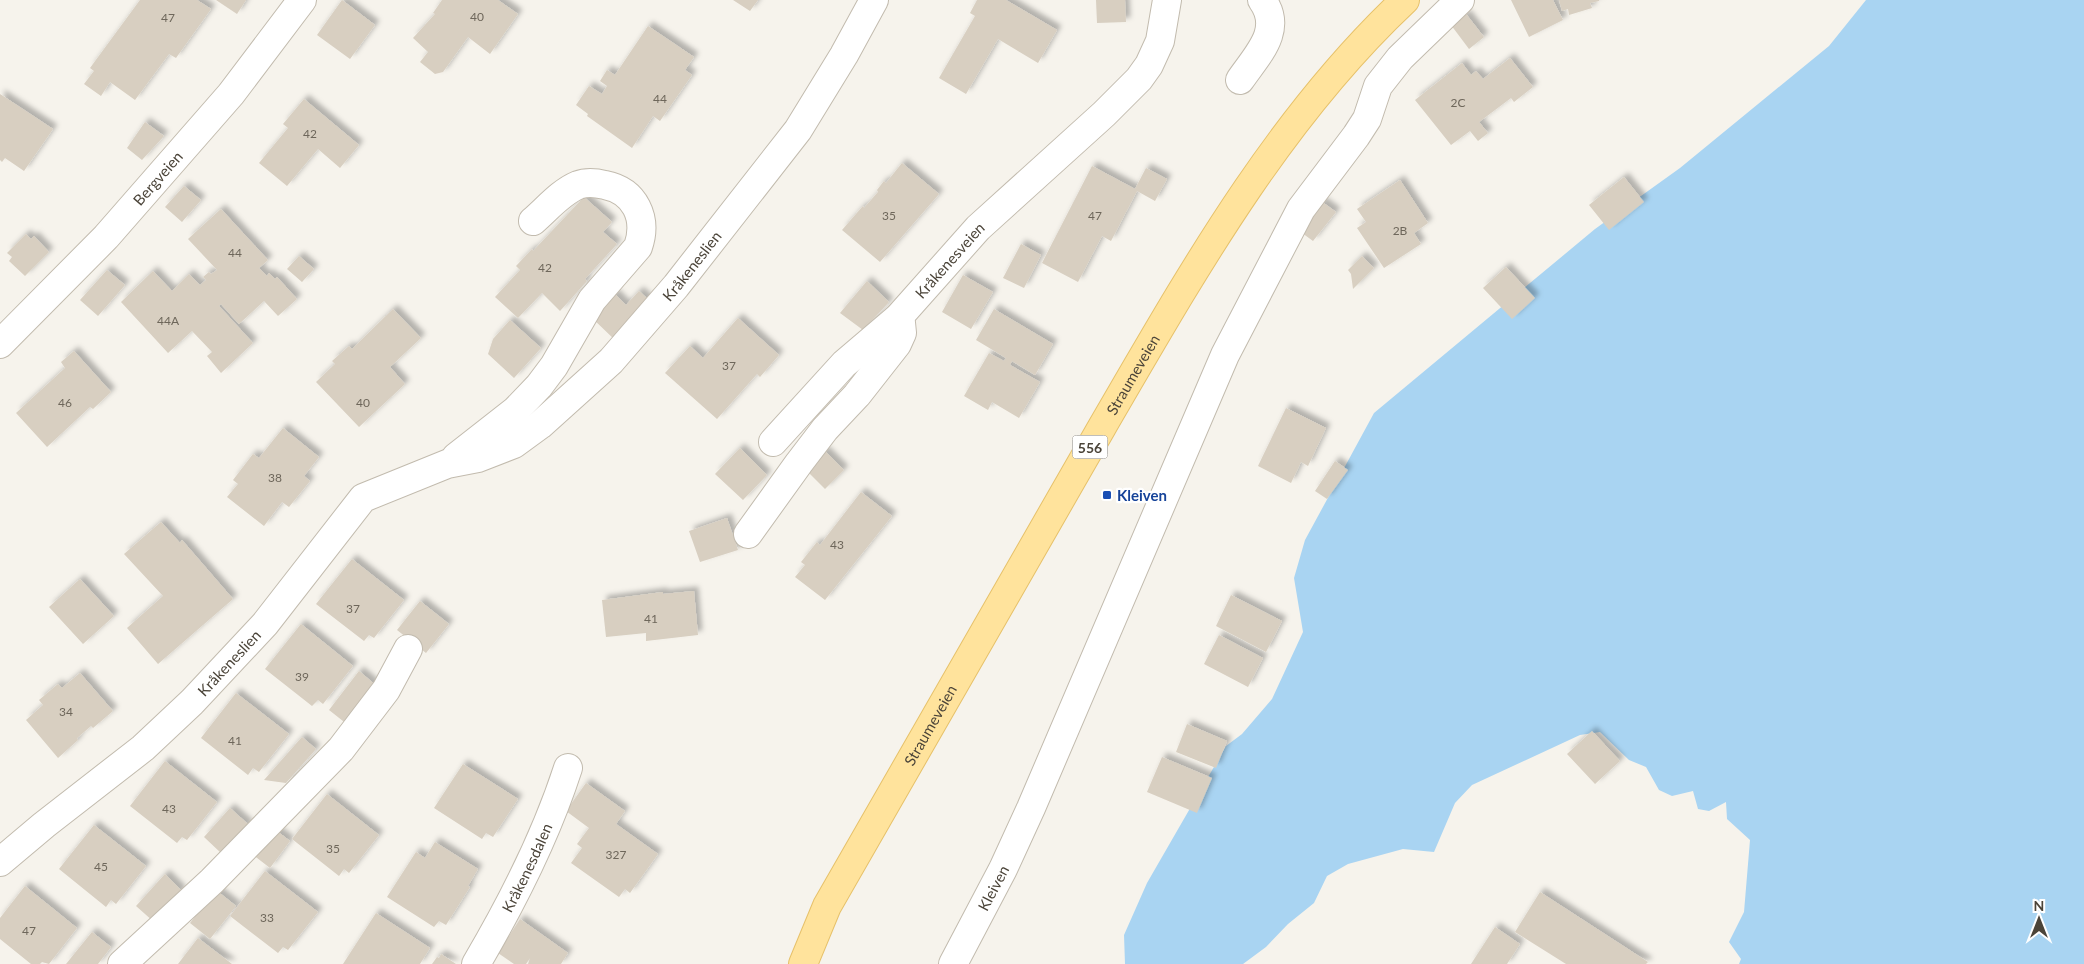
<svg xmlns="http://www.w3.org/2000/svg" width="2084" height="964" font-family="Lato,sans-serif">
	<defs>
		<filter id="shadow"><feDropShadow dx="4.5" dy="-4.5" stdDeviation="2.5" flood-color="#0004"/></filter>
	</defs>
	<rect width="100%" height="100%" fill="#f6f3ec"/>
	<path fill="#a9d4f2" d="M1866,0H2084V964H1739L1741,959L1729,942L1744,912L1750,840L1727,819L1726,802L1709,811L1698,809L1693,791L1672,796L1659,790L1646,767L1629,760L1600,732L1580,735L1472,785L1455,803L1434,852L1403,849L1348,864L1327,876L1314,903L1288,924L1266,947L1243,964H1125L1124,935L1147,883L1226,746L1242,734L1272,699L1303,632L1294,578L1305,540L1374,413L1595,229L1680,168L1829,46Z"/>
	<path fill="#d8cfc1" filter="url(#shadow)" d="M140,0H197L211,9L176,58L169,54L135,100L110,82L101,96L84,84L94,71L90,68Z
		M216,0H246L237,14Z
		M342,0L375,25L350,59L317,35Z
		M442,0H498L518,14L490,54L468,37L443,72L435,74L420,62L428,52L413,38L435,14L433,13Z
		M733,0H758L750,11Z
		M977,0H1006L1057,30L1038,63L998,39L966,94L939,78L975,16L970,13Z
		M1096,0H1125L1126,22L1097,23Z
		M1511,0H1553L1563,20L1529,37Z
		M1559,0H1599V1L1590,3L1592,8L1569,15L1568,9L1562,11Z
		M1466,14L1484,37L1469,49L1451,25Z
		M648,26L694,57L685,70L692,75L660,121L653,116L632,148L587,116L588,114L576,105L589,86L602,94L607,86L600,81L607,70L615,75Z
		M1510,58L1533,87L1514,102L1511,98L1479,122L1488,133L1478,141L1470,131L1451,145L1415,100L1462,63L1471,75L1476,71L1483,79Z
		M0,94L53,129L24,171L5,158L2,162L0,160Z
		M304,99L359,145L340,168L318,149L287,186L259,163L288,128L283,124Z
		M145,122L164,136L142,160L127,148Z
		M902,163L939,194L880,262L842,230L863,206L864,208L878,192L877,190L884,181L886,183Z
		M1092,166L1135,189L1146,168L1167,179L1155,201L1137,191L1111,241L1102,236L1078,282L1042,263Z
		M1624,177L1644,202L1609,230L1589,205Z
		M1400,180L1428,223L1414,233L1421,244L1384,268L1357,228L1366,222L1357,209Z
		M184,186L201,200L182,222L165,207Z
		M584,197L612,222L603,232L617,244L585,279L587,281L560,311L542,293L518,318L495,297L520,270L516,266L532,249L533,251Z
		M1321,201L1336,212L1313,241L1298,230Z
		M221,209L268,260L259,268L267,276L269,273L275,279L277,277L297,299L278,316L264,301L239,324L221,304L219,306L253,343L221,373L207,356L212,352L192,331L168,353L121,302L153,271L172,291L189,274L200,285L206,280L203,277L209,272L211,274L217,270L188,239Z
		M26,234L31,239L34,236L49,252L25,276L9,261L12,257L7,253Z
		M1021,244L1041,255L1024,288L1003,278Z
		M299,256L314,269L302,282L287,269Z
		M1362,256L1374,268L1353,289L1351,274L1348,270Z
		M1506,267L1535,298L1512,319L1483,288Z
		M107,270L125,285L98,316L80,300Z
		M963,275L993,292L971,329L942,312Z
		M867,281L889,302L863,330L840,313Z
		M639,291L650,301L616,341L591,317L614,293L626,305Z
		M393,309L421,338L390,367L405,384L359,427L316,382L335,364L332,361L349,346L352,349Z
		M994,309L1053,344L1035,375L1012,361L1010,365L1040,382L1019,418L992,402L988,410L964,396L989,353L1004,361L1006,358L976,340Z
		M738,318L779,355L760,377L757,374L717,419L665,373L690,346L703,358Z
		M510,320L541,348L514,378L488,354L493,339Z
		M74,351L111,392L93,409L90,407L47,447L16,413L65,368L61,362Z
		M1286,408L1326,428L1308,466L1301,462L1291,483L1258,466Z
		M283,428L319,457L304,476L310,481L289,507L282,502L264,526L227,497L238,484L233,480L253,454L259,458Z
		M740,448L767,475L743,500L715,474Z
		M824,450L844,470L825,489L805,469Z
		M1335,461L1348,470L1327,499L1315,491Z
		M861,492L892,516L825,600L795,577L805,565L801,562L817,542L820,545Z
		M727,518L738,550L700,562L689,531Z
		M161,522L180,543L182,540L233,599L158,664L127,628L163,596L124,554Z
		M352,559L404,600L374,638L369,635L364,641L316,604Z
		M80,579L114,616L83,644L49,607Z
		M694,591L698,635L646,641V633L606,637L602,600L663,592V594Z
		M1231,595L1282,621L1266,652L1216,626Z
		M420,601L449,624L426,653L397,630Z
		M301,624L353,666L323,704L318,700L312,706L265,669Z
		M1219,635L1263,658L1248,687L1204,664Z
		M359,671L378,687L348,725L329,710Z
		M80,673L113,711L93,728L91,726L77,738L78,740L58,758L26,720L43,705L39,700L58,684L62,688Z
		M236,693L289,734L259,772L253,768L248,775L201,738Z
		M1187,724L1227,741L1216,768L1176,752Z
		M1592,731L1620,761L1595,784L1567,754Z
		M302,737L316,749L286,783L264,780Z
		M1162,757L1212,778L1197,813L1147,792Z
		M165,761L217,802L187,840L182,837L177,843L130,806Z
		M463,764L518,799L493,837L486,833L482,839L434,808Z
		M586,783L625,811L616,824L658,854L630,893L625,889L619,897L571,863L582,848L577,844L589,828L566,811Z
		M327,794L379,835L349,873L344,869L339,876L292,839Z
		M230,808L249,825L222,854L204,837Z
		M94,825L146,866L116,904L111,900L106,907L59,869Z
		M273,828L290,841L270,868L252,854Z
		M435,842L478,869L468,886L470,887L446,925L439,921L434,927L387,897L416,852L425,858Z
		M265,871L318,912L288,950L283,947L278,953L230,916Z
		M165,874L182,891L154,922L136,906Z
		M25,886L77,928L49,964L42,962L40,964H31L0,939V918Z
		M216,890L236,906L210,939L190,923Z
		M1540,892L1648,962L1646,964H1566L1515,932Z
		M376,913L430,948L420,964H343Z
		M520,919L568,953L561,964H528L530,958L526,964H514L498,953Z
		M1495,927L1520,944L1507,964H1471Z
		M92,932L111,947L98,964H66Z
		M198,938L232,964H178Z
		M441,954L456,964H432L437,957L439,958Z"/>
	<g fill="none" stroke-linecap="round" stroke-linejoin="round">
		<defs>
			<g id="minor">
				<path d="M1240,80C1257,55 1284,30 1262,0"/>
				<path id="s1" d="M0,344L106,237L231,94L302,0"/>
				<path id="s2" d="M773,442L844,364L898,318L978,228L1104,114L1139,79L1149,65L1160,41L1167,0"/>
				<path d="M456,457L516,410L539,386L554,366L592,300L638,247C648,218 635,191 605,185C597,183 586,182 578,185C561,192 547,209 533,221"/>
				<path d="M748,534L799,463L825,429L857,395L897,344L902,333L901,323L898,318"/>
				<path id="s3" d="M0,862L44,825L143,748L192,702L265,624L363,498L447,464L478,458L514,444L540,425L611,361L676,286L798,130L844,55L874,0"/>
				<path d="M122,964L212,881L341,749L386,690L408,649"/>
				<path id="s4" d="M476,964C512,903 546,836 568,768"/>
				<path id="s5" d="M953,964L1003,869L1031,808L1225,355L1301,209L1356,136L1367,119L1378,86L1400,58L1460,0"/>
			</g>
			<g id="major">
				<path id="s6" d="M803,964L827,906C918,746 1009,586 1102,427C1190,276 1277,120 1405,0"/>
			</g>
		</defs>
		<use href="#minor" stroke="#c2bbae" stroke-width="30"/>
		<use href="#major" stroke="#e6c16a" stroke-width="30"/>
		<use href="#minor" stroke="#fff" stroke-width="28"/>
		<use href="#major" stroke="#ffe39c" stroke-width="28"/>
	</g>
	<rect fill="#1a4fb4" stroke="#fff" stroke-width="2" x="1102" y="490" width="10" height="10" rx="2.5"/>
	<g text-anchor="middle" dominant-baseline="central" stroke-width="4.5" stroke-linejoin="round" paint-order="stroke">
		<g font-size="12" fill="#6e675b">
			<text x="477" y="16">40</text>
			<text x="168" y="17">47</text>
			<text x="660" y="98">44</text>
			<text x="1458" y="102">2C</text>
			<text x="310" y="133">42</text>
			<text x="889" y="215">35</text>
			<text x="1095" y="215">47</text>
			<text x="1400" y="230">2B</text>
			<text x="235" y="252">44</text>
			<text x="545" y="267">42</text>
			<text x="168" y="320">44A</text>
			<text x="729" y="365">37</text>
			<text x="65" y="402">46</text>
			<text x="363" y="402">40</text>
			<text x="275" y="477">38</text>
			<text x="837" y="544">43</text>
			<text x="353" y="608">37</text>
			<text x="651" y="618">41</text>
			<text x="302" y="676">39</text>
			<text x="66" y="711">34</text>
			<text x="235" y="740">41</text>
			<text x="169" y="808">43</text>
			<text x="333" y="848">35</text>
			<text x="616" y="854">327</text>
			<text x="101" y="866">45</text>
			<text x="267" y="917">33</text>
			<text x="29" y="930">47</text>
		</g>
		<rect fill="#fff" stroke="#817c74" stroke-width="1" x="1072.5" y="435.5" width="35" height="23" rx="4"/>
		<g font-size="14" font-weight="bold" fill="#4b4439">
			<text x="1090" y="447">556</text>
		</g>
		<g font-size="15" fill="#4b4439" stroke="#fff">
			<text stroke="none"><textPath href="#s1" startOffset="229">Bergveien</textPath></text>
			<text stroke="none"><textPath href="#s2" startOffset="254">Kråkenesveien</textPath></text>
			<text stroke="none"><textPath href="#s3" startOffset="930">Kråkeneslien</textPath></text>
			<text stroke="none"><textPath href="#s6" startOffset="676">Straumeveien</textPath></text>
			<text stroke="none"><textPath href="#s3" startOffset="304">Kråkeneslien</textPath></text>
			<text stroke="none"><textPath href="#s6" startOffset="271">Straumeveien</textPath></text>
			<text stroke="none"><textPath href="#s4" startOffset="109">Kråkenesdalen</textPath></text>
			<text stroke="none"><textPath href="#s5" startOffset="86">Kleiven</textPath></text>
		</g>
		<g font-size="15" font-weight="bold" fill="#164399" stroke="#fff" text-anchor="start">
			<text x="1117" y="495">Kleiven</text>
		</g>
	</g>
	<g transform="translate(2039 919)" stroke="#ffffff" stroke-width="4" paint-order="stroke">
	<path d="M0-4L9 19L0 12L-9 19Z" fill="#4b4439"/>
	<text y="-8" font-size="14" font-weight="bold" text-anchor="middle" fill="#4b4439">N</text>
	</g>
</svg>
